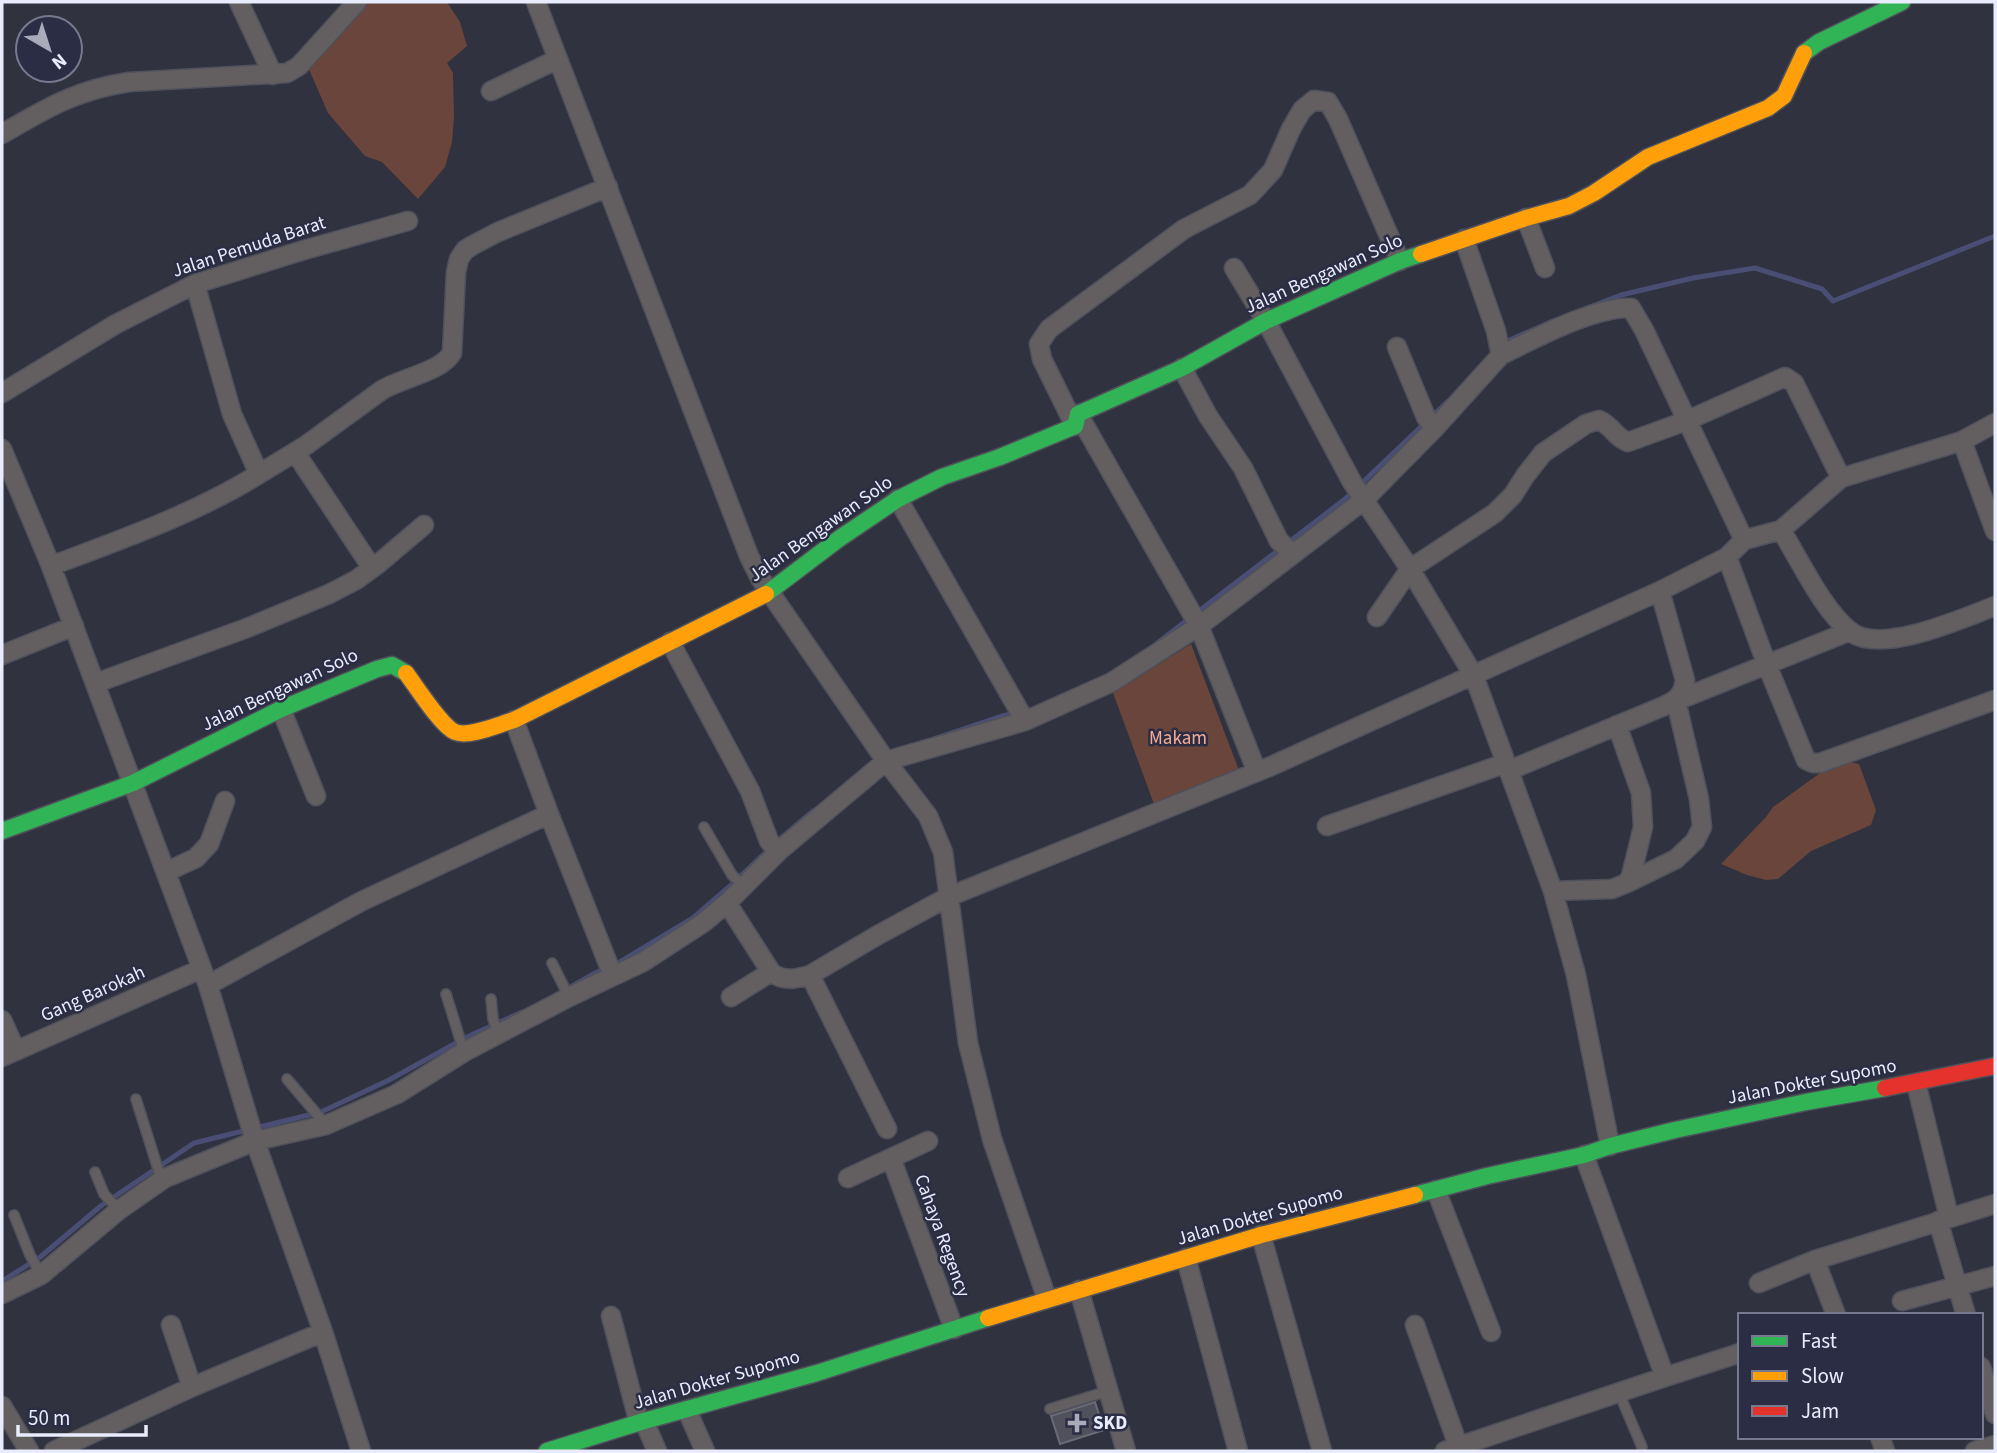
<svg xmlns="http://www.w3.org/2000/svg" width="1997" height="1453" font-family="'Source Sans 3',sans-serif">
	<rect width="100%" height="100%" fill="#31323f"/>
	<path fill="#69453b" d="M359,2H447L460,22L467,46L447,63L453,73L454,117L452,142L445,167L418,199L382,162L365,156L328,113L305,60Z
		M1191,644L1240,773L1154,804L1113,693Z
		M1838,760L1859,764L1876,810L1871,825L1811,851L1778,879L1766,880L1747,875L1721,864L1766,817L1773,807Z"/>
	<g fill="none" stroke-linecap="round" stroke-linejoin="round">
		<path stroke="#4a4e74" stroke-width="5" d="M1587,308L1621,295L1693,278L1755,268L1822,289L1833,301L1995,236
			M1505,342L1555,320
			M1156,644L1345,499L1447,402
			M936,738L1002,716L1017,713
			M775,843L813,811
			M565,990L597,972L615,965L693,918L730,886L766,852
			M2,1281L39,1258L102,1205L194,1143L321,1112L389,1080L467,1037L522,1012"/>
	</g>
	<path fill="#50515c" stroke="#6a6b77" stroke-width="2" d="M1095,1402L1104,1430L1060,1444L1051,1416Z"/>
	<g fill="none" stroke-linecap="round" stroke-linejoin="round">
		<defs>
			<path id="lane" d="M704,827L732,875L744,886
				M552,963L569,997
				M446,994L464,1052
				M491,999L493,1019L499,1035
				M287,1079L326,1125
				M136,1099L159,1172L165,1178
				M95,1172L104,1194L119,1210
				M14,1215L30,1255L41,1275
				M1619,1393L1642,1447
				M1050,1409L1108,1391"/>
			<path id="street" d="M239,2L273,75
				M536,2L749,556L760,578L886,761L928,816L943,852L968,1043L992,1139L1047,1299
				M491,91L558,59
				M2,134C47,108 76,90 129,82L287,73L299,66L357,2
				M1526,218L1545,268
				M1234,268L1266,321L1352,482L1410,569L1474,676L1553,891L1576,975L1610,1146
				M1397,347L1426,417L1434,429
				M1501,355C1534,339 1595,306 1631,308L1644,330L1744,540
				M1182,368L1208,416L1243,468L1279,541L1293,554
				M2,393L116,324L195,284L304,250L408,221
				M1078,414L1199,626L1257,772
				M1075,426L1042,359L1039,344L1049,329L1184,229L1250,195L1273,170L1291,129L1302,110L1314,100L1328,102L1338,119L1400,261
				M1962,441L1995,531
				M2,449L51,566L208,985L255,1141L323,1332L361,1451
				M295,452L372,568
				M259,474L305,446L382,390C401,378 441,372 452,353L456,272L459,259L465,250L473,245L498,232L608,187
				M898,499L1025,721
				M1781,530C1800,560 1823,611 1851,632C1881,655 1963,618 1995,606
				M1727,557L1767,665L1806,760L1813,763H1820L1995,700
				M51,566C122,539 195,514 259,474L232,414L195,284
				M1377,617L1410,569L1495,513L1513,495L1525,476L1543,453L1586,424L1599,420C1614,427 1614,437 1628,442L1686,421L1785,377L1794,383L1841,478
				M670,642L750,791L769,841L776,849L780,850
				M2,655L74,626
				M96,683L247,628L329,594L356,580L378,564L424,525
				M281,709L316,796
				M514,720L549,814L613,976
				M1510,770L1664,706C1677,700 1683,695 1685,680L1660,591
				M1327,826L1506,763
				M166,872L196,858L209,844L225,801
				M1627,883L1676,859L1695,841L1702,827L1699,799L1676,701L1850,631
				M1553,891L1612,889L1627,883L1631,876L1643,827L1641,793L1617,725
				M727,903L771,972C783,982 796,979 810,975
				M208,985L362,901L549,814
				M731,997L771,972
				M2,1020L16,1051
				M2,1057L201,969
				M1916,1083L1949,1217
				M887,1129L810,975L878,935L948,897L1269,767L1660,591L1727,557L1744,540L1781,530L1841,478L1962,441L1995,423
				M891,1158L954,1329
				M848,1178L928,1141
				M1436,1190L1491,1332
				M1938,1221L1966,1315
				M1261,1235L1322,1451
				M1186,1258L1238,1451
				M1815,1260L1836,1315
				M1759,1283L1815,1260L1995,1204
				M1079,1290L1126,1451
				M2,1294L41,1275L119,1210L165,1178L255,1141L326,1125L397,1094L464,1052L569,997L643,962L703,923L727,903L780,850L886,761L1025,721L1112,682L1199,626L1364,500L1434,429L1501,355L1496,331L1464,239
				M1902,1301L1995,1276
				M611,1316L639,1423
				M171,1325L192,1387
				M1415,1325L1459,1448
				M1981,1367L1995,1414
				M1665,1377L1740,1353
				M2,1406L29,1451
				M687,1410L705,1451
				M644,1421L657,1451
				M1880,1437L1885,1451
				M54,1451L192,1387L323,1332
				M1445,1451L1665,1377L1584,1155
				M1975,1451L1995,1445"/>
			<path id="fast" d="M1804,53L1819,42L1902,2
				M766,594L840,538L898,499L942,477L1000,457L1075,426L1078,414L1182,368L1266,321L1400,261L1421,254
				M2,831L133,783L281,709L377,669L392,665L406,673
				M1415,1195L1487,1176L1584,1155L1610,1146L1675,1130L1806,1102L1885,1088
				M547,1451L644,1421L817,1373L988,1318"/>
			<path id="slow" d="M1421,254L1526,218L1569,206L1594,193L1648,157L1768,108L1784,96L1804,53
				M406,673C416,686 441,726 455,732C469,738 500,724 514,720L766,594
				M988,1318L1261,1235L1415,1195"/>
			<path id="jam" d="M1885,1088L1995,1066"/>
		</defs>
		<use href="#lane" stroke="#4f515c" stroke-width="12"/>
		<use href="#street" stroke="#4f515c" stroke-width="21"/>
		<use href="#fast" stroke="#4f515c" stroke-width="19"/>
		<use href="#slow" stroke="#4f515c" stroke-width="19"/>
		<use href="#jam" stroke="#4f515c" stroke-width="19"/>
		<use href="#lane" stroke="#635f61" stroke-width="9"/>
		<use href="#street" stroke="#635f61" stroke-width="18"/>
		<use href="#fast" stroke="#30b455" stroke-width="16"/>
		<use href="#slow" stroke="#ff9f0a" stroke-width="16"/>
		<use href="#jam" stroke="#e5322d" stroke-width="16"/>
	</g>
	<path fill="#a9abba" stroke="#2b2d45" stroke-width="2.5" d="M1073.5 1412.5h7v7h7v7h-7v7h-7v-7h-7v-7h7z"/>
	<g text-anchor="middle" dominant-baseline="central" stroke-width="5" stroke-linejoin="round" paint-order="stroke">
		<g font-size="19" fill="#e9ecfc" stroke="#2b2d45">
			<text transform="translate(249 247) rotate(-18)">Jalan Pemuda Barat</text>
			<text transform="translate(1324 274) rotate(-24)">Jalan Bengawan Solo</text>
			<text transform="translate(821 529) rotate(-35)">Jalan Bengawan Solo</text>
			<text transform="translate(280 690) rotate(-25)">Jalan Bengawan Solo</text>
			<text transform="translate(93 994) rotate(-24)">Gang Barokah</text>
			<text transform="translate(1812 1082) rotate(-11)">Jalan Dokter Supomo</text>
			<text transform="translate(1260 1216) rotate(-16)">Jalan Dokter Supomo</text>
			<text transform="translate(942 1236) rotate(70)">Cahaya Regency</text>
			<text transform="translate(717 1380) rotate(-16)">Jalan Dokter Supomo</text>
		</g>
		<g font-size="19" fill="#f6ab92" stroke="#2b2d45">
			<text x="1178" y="738">Makam</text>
		</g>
		<g font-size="19" font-weight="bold" fill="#e9ecfc" stroke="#2b2d45" text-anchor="start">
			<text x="1093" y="1423">SKD</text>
		</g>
	</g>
	<rect width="1997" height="1453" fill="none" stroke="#e9ecfc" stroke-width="7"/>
	<rect x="1738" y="1313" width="245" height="126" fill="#2b2d45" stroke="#77798e" stroke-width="2"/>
	<rect x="1752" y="1336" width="35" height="10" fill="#30b455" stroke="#77798e" stroke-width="2"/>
	<text x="1801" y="1348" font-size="21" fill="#e9ecfc">Fast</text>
	<rect x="1752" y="1371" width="35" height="10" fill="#ff9f0a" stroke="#77798e" stroke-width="2"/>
	<text x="1801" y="1383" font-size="21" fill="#e9ecfc">Slow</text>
	<rect x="1752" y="1406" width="35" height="10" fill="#e5322d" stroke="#77798e" stroke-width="2"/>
	<text x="1801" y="1418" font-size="21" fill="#e9ecfc">Jam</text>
	<g transform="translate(49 49) rotate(141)"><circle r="33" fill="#2b2d45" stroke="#77798e" stroke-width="2"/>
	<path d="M0-5L12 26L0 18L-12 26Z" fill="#a9abba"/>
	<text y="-10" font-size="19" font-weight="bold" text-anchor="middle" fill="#e9ecfc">N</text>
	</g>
	<path d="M18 1425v10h128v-10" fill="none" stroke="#e9ecfc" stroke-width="3.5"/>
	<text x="28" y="1425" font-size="21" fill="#e9ecfc" stroke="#2b2d45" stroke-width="5" paint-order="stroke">50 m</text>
</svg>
